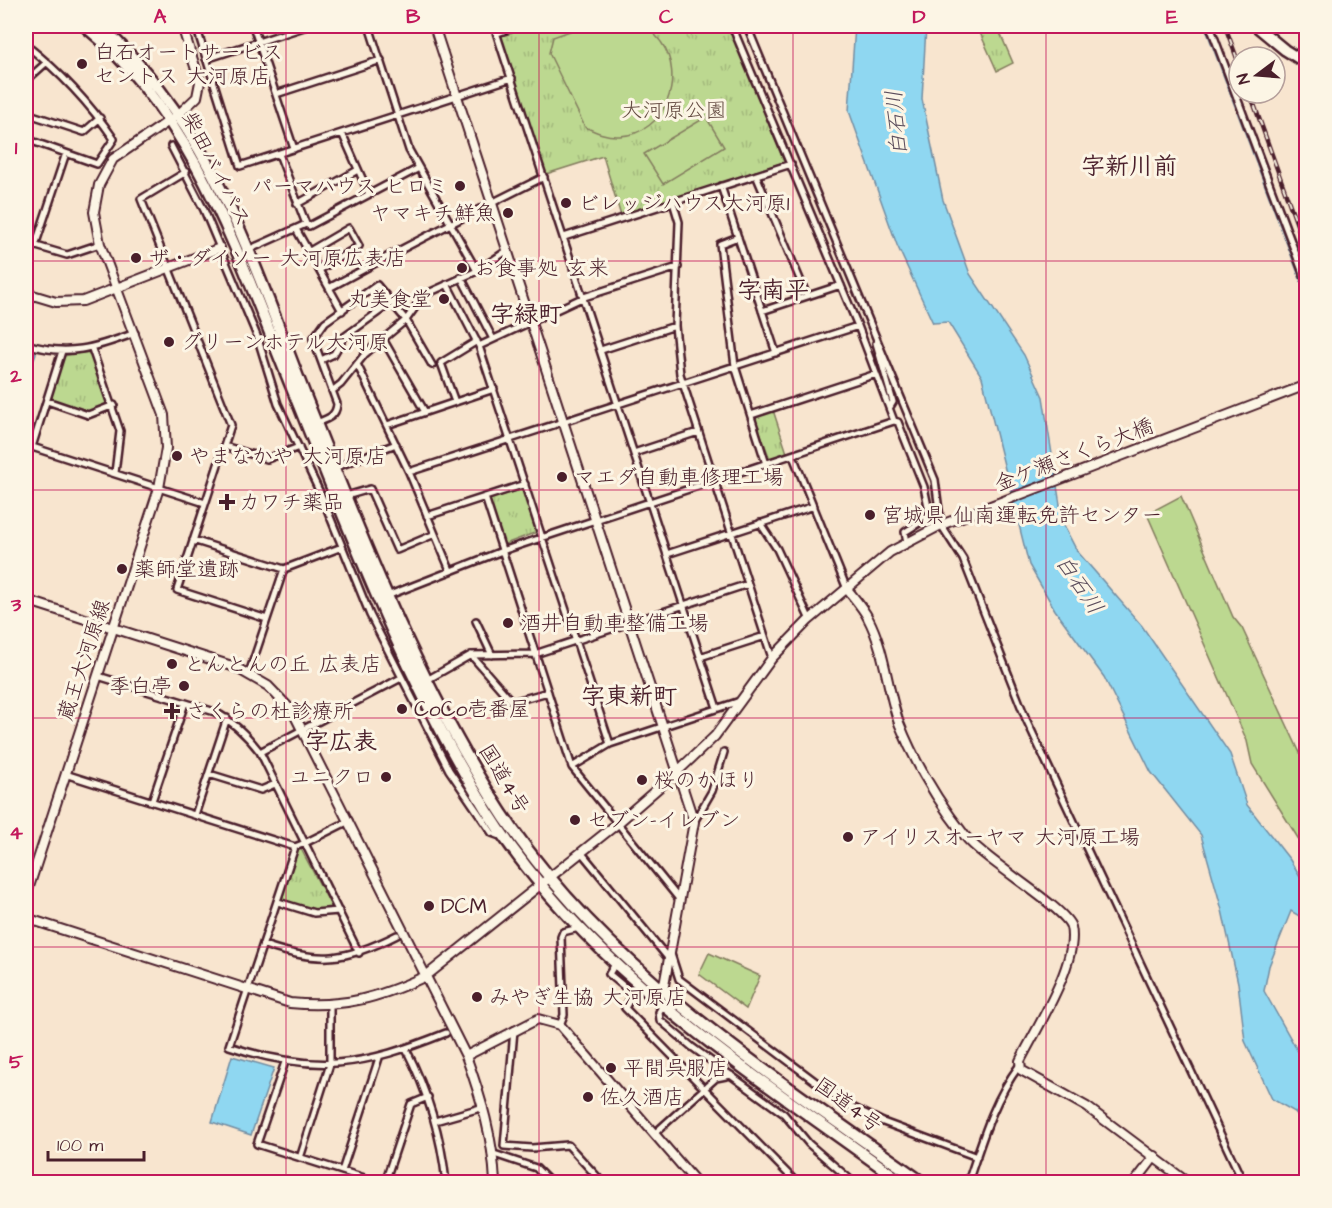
<svg xmlns="http://www.w3.org/2000/svg" width="1332" height="1208" font-family="'Architects Daughter','Klee One',sans-serif">
	<defs>
		<pattern id="park-tufts" width="24" height="20" patternUnits="userSpaceOnUse" patternTransform="scale(1.5)"><rect width="24" height="20" fill="#bcd890"/><path d="M3 7l-1-3M5 7V3M7 7l1-3M15 17l-1-3M17 17v-4M19 17l1-3" fill="none" stroke="#a3b97c"/></pattern>
	</defs>
	<rect width="100%" height="100%" fill="#f8e5cf"/>
	<filter id="ink" filterUnits="userSpaceOnUse"><feTurbulence type="fractalNoise" baseFrequency=".0167" numOctaves="2"/><feDisplacementMap in="SourceGraphic" scale="12" xChannelSelector="R" yChannelSelector="G"/><feConvolveMatrix kernelMatrix="1 2 1 2 8 2 1 2 1" color-interpolation-filters="sRGB"/></filter>
	<g filter="url(#ink)">
		<path fill="url(#park-tufts)" stroke="#837c5e" stroke-width="1.5" d="M530,26H729L784,162L621,216L603,156L546,174L501,37L502,34Z
			M977,26H997L1013,63L997,71Z
			M87,352L90,353L109,401L108,405L89,412L51,399L63,356Z
			M773,410L787,453L770,459L755,419L756,416Z
			M520,490L523,491L537,532L505,544L501,543L488,503L490,499Z
			M301,849L331,906L326,911L308,909L280,900L296,850Z"/>
		<path fill="#bcd890" stroke="#837c5e" stroke-width="1.5" d="M584,26C596,26 635,22 644,26C650,28 657,37 661,42C686,76 666,134 620,136C607,137 596,132 585,127L549,53L553,37Z
			M706,117L724,147L663,184L644,154Z
			M1181,496L1233,617L1242,628L1306,766V851L1252,764L1247,741L1147,514Z
			M709,953L760,976L746,1009L699,974Z"/>
		<path fill="#8fd7f1" stroke="#738da2" stroke-width="1.5" d="M855,26H926L922,99L943,200L970,274L1024,355L1043,397L1063,524L1077,551L1142,626L1230,754L1247,805L1290,860L1306,887V920L1291,911L1269,966L1264,991L1306,1066V1126L1295,1112L1272,1099L1245,1041L1238,983L1222,910L1201,835L1151,772L1104,677L1055,610L1029,565L982,377L948,322L933,323L897,245L849,111Z
			M26,350L36,353L26,382Z
			M232,1056L274,1068L251,1135L212,1122Z"/>
		<g fill="none" stroke-linecap="round" stroke-linejoin="round">
			<path stroke="#738da2" stroke-width="2" d="M1205,26L1306,294"/>
			<defs>
				<path id="street" d="M196,26L240,166L512,78
					M253,26L294,149
					M369,26L409,150L477,271
					M494,26L717,708
					M747,26L935,480L941,525L963,559L1026,719L1243,1182
					M1210,26L1306,281
					M497,33L519,26
					M26,45C59,71 90,104 114,139L97,164L26,139
					M206,59L307,26
					M26,78L28,79L47,62
					M276,94L381,60
					M26,113L84,132L100,118
					M342,133L369,194
					M171,146L204,210L257,336L278,404L322,497L370,615L449,770L492,833L503,837
					M279,154L306,224L309,226L419,168
					M186,172L141,199L231,425L177,590L267,619
					M756,175L807,296
					M721,186L776,353
					M673,202L679,222L675,326L680,374L772,658
					M297,204L356,171
					M296,229L342,311
					M564,237L791,164
					M738,237L720,244L735,366L766,464
					M26,243L67,255L100,244
					M35,246L66,153
					M248,250L306,224
					M308,252L349,228L359,246L319,270
					M461,277L493,339
					M447,284L479,346L610,744
					M329,288C399,250 471,213 544,177
					M762,311L841,285
					M383,339L425,412
					M876,343L893,402L890,407
					M26,344C68,357 95,348 135,333
					M479,346L584,297L678,267
					M92,349L120,431L115,473
					M601,350L675,326
					M321,360L334,354L344,337L391,303
					M357,364L409,472L450,570
					M332,391L341,384L365,354L406,320L424,295L477,271L508,250
					M47,401L88,415L114,405
					M455,402L441,363L477,341
					M751,415L876,374
					M894,421L898,422L924,487L930,516L905,532L907,542
					M316,423C327,419 336,417 337,404L313,339L325,322L377,285L406,320L432,365
					M387,425L494,389
					M26,445L205,503
					M224,446L267,459L299,447
					M32,447L62,351
					M634,453L698,432
					M793,456L847,589
					M334,468L396,444
					M409,472L858,326
					M346,496L370,489L397,550L435,534
					M485,497L572,767L679,899
					M427,516L525,484
					M760,523L777,549L810,620
					M193,540L284,569L342,547
					M667,554L814,506
					M387,596L502,551L894,421L858,326L732,26
					M476,621L492,655
					M471,655L512,702L548,692
					M700,657L765,636
					M249,673L284,569
					M98,676L215,712C234,722 247,735 260,752L359,953
					M427,680L471,655L535,654L748,584
					M260,752L401,678
					M572,767L610,744L740,701
					M65,774L295,847L305,843
					M209,774L261,790L275,784
					M152,801L185,703
					M195,815L227,718
					M694,822L712,791L724,752
					M305,843L349,821
					M295,847L229,1046C316,1075 364,1066 446,1033
					M581,852L668,958
					M278,902L314,913L339,911
					M264,945C319,964 346,961 397,935
					M671,954L679,979L844,1103L883,1122L977,1157
					M615,964L609,974L633,994L625,1008L796,1182
					M663,1005L659,1012L660,1020L692,1047L784,1114L809,1144L853,1182
					M560,1025L564,1015L561,937L563,932L579,928
					M514,1030L504,1146L532,1148L568,1145L602,1182
					M406,1049C428,1092 441,1135 446,1182
					M285,1062L257,1144L377,1182
					M435,1121L484,1107
					M654,1134L716,1078L731,1075
					M494,1154L536,1168L550,1182
					M300,1158L330,1064V1006
					M342,1171L379,1058
					M385,1182L411,1104L428,1097
					M968,1182C982,1141 993,1101 1019,1066"/>
				<path id="secondary" d="M434,26L694,822L663,991
					M26,293L56,302L83,301L220,248
					M847,589C854,598 863,608 868,618C885,650 887,689 899,723C915,763 939,803 965,836C985,861 1066,908 1071,927C1079,962 1036,1029 1020,1061L1021,1070L1087,1107L1187,1182
					M26,600L235,667L268,686L293,712L466,1056C481,1097 493,1138 495,1182
					M26,896L159,488L166,448L164,415L100,244L94,212L99,185L113,159L179,114L197,97L200,82L182,26
					M26,918L290,1003C344,1008 378,998 426,976L618,823L678,771L715,736L772,658L808,621L890,552L941,525L1306,385
					M466,1056L538,1019L560,1025L696,1182
					M1135,1182L1155,1156"/>
				<path id="primary" d="M1256,26L1285,50L1306,63"/>
				<path id="highway" d="M85,26C196,117 239,259 292,388C350,532 405,679 487,811C587,971 753,1073 902,1182
					M100,26C212,124 253,264 306,398C360,534 413,671 490,795C593,963 765,1070 922,1182"/>
			</defs>
			<use href="#street" stroke="#4a1f2b" stroke-width="10"/>
			<use href="#secondary" stroke="#4a1f2b" stroke-width="12"/>
			<use href="#primary" stroke="#4a1f2b" stroke-width="14"/>
			<use href="#highway" stroke="#4a1f2b" stroke-width="15"/>
			<use href="#street" stroke="#fcf5e5" stroke-width="5"/>
			<use href="#secondary" stroke="#fcf5e5" stroke-width="8"/>
			<use href="#primary" stroke="#fcf5e5" stroke-width="9"/>
			<use href="#highway" stroke="#fcf5e5" stroke-width="10"/>
			<defs>
				<path id="rail" d="M1225,26L1239,64
					M1250,93L1306,250"/>
			</defs>
			<use href="#rail" stroke="#4a1f2b" stroke-width="4.5"/>
			<use href="#rail" stroke="#fcf5e5" stroke-width="2" stroke-dasharray="7" stroke-linecap="butt"/>
		</g>
	</g>
	<path fill="none" stroke="#c2185b" stroke-width="1.5" stroke-opacity="0.55" d="M286,26V1182M539,26V1182M793,26V1182M1046,26V1182M26,261H1306M26,490H1306M26,718H1306M26,947H1306"/>
	<g fill="#4a1f2b" stroke="#fcf5e5" stroke-width="2">
		<circle cx="82" cy="64" r="6"/>
		<circle cx="460" cy="186" r="6"/>
		<circle cx="566" cy="203" r="6"/>
		<circle cx="508" cy="213" r="6"/>
		<circle cx="136" cy="258" r="6"/>
		<circle cx="462" cy="268" r="6"/>
		<circle cx="444" cy="299" r="6"/>
		<circle cx="169" cy="342" r="6"/>
		<circle cx="177" cy="456" r="6"/>
		<circle cx="562" cy="477" r="6"/>
		<path d="M224 493h6v6h6v6h-6v6h-6v-6h-6v-6h6z"/>
		<circle cx="870" cy="515" r="6"/>
		<circle cx="122" cy="569" r="6"/>
		<circle cx="508" cy="623" r="6"/>
		<circle cx="172" cy="664" r="6"/>
		<circle cx="184" cy="686" r="6"/>
		<circle cx="402" cy="709" r="6"/>
		<path d="M169 702h6v6h6v6h-6v6h-6v-6h-6v-6h6z"/>
		<circle cx="386" cy="777" r="6"/>
		<circle cx="642" cy="780" r="6"/>
		<circle cx="575" cy="820" r="6"/>
		<circle cx="848" cy="837" r="6"/>
		<circle cx="429" cy="906" r="6"/>
		<circle cx="477" cy="997" r="6"/>
		<circle cx="611" cy="1068" r="6"/>
		<circle cx="588" cy="1097" r="6"/>
	</g>
	<g text-anchor="middle" dominant-baseline="central" stroke-width="6" stroke-linejoin="round" paint-order="stroke">
		<g font-size="21" fill="#4a1f2b" stroke="#fcf5e5" text-anchor="start">
			<text x="94" y="52">白石オートサービス<tspan x="94" dy="24">セントス 大河原店</tspan></text>
			<text x="448" y="186" text-anchor="end">パーマハウス ヒロミ</text>
			<text x="578" y="203">ビレッジハウス大河原1</text>
			<text x="496" y="213" text-anchor="end">ヤマキチ鮮魚</text>
			<text x="148" y="258">ザ・ダイソー 大河原広表店</text>
			<text x="474" y="268">お食事処 玄来</text>
			<text x="432" y="299" text-anchor="end">丸美食堂</text>
			<text x="181" y="342">グリーンホテル大河原</text>
			<text x="189" y="456">やまなかや 大河原店</text>
			<text x="574" y="477">マエダ自動車修理工場</text>
			<text x="239" y="502">カワチ薬品</text>
			<text x="882" y="515">宮城県 仙南運転免許センター</text>
			<text x="134" y="569">薬師堂遺跡</text>
			<text x="520" y="623">酒井自動車整備工場</text>
			<text x="184" y="664">とんとんの丘 広表店</text>
			<text x="172" y="686" text-anchor="end">季白亭</text>
			<text x="414" y="709">CoCo壱番屋</text>
			<text x="186" y="711">さくらの杜診療所</text>
			<text x="374" y="777" text-anchor="end">ユニクロ</text>
			<text x="654" y="780">桜のかほり</text>
			<text x="587" y="820">セブン-イレブン</text>
			<text x="860" y="837">アイリスオーヤマ 大河原工場</text>
			<text x="441" y="906">DCM</text>
			<text x="489" y="997">みやぎ生協 大河原店</text>
			<text x="623" y="1068">平間呉服店</text>
			<text x="600" y="1097">佐久酒店</text>
		</g>
		<g font-size="21" fill="#664d44" stroke="#fcf5e5">
			<text x="674" y="110">大河原公園</text>
		</g>
		<g font-size="21" fill="#4a1f2b" stroke="#fcf5e5">
			<text transform="translate(216 169) rotate(63)">柴田バイパス</text>
			<text transform="translate(1074 455) rotate(-21)">金ケ瀬さくら大橋</text>
			<text transform="translate(84 660) rotate(-72)">蔵王大河原線</text>
			<text transform="translate(504 779) rotate(59)">国道4号</text>
			<text transform="translate(848 1105) rotate(36)">国道4号</text>
		</g>
		<g font-size="22" font-style="italic" fill="#5b4d5c" stroke="#fcf5e5">
			<text transform="translate(897 123) rotate(-95)">白石川</text>
			<text transform="translate(1079 585) rotate(56)">白石川</text>
		</g>
		<g font-size="24" font-weight="bold" fill="#4a1f2b" stroke="#fcf5e5">
			<text x="1129" y="167">字新川前</text>
			<text x="773" y="291">字南平</text>
			<text x="526" y="315">字緑町</text>
			<text x="629" y="697">字東新町</text>
			<text x="341" y="742">字広表</text>
		</g>
	</g>
	<rect width="1332" height="1208" fill="none" stroke="#fcf5e5" stroke-width="66"/>
	<g transform="translate(1257 75) rotate(254)"><circle r="28" fill="#fcf5e5" stroke="#b59f9b" stroke-width="1.5"/>
	<path d="M0-4.5L10 22L0 15L-10 22Z" fill="#4a1f2b"/>
	<text y="-9" font-size="16" font-weight="bold" text-anchor="middle" fill="#4a1f2b">N</text>
	</g>
	<path d="M48 1151v9h96v-9" fill="none" stroke="#4a1f2b" stroke-width="3"/>
	<text x="57" y="1151" font-size="18" fill="#4a1f2b" stroke="#fcf5e5" stroke-width="4.5" paint-order="stroke">100 m</text>
	<rect x="33" y="33" width="1266" height="1142" fill="none" stroke="#c2185b" stroke-width="2"/>
	<g font-size="20" text-anchor="middle" font-weight="bold" fill="#c2185b">
		<text x="160" y="23">A</text>
		<text x="413" y="23">B</text>
		<text x="666" y="23">C</text>
		<text x="919" y="23">D</text>
		<text x="1172" y="23">E</text>
		<text x="16" y="154">1</text>
		<text x="16" y="382">2</text>
		<text x="16" y="611">3</text>
		<text x="16" y="839">4</text>
		<text x="16" y="1068">5</text>
	</g>
</svg>
